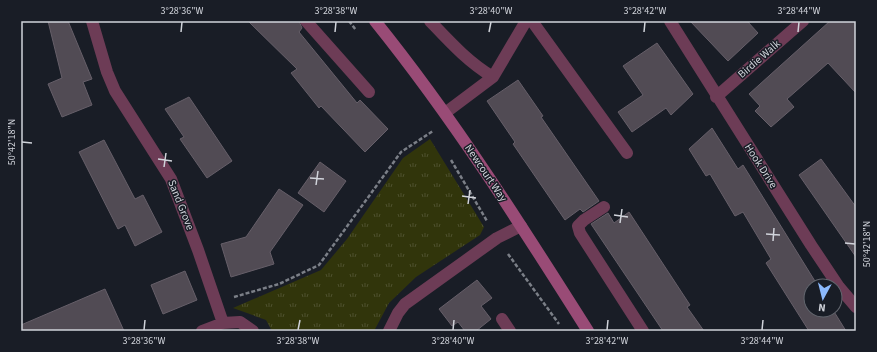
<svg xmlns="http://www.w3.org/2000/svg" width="877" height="352" font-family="'Source Sans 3',sans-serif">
	<defs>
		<pattern id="grass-tufts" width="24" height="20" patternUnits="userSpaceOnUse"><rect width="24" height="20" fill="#31350b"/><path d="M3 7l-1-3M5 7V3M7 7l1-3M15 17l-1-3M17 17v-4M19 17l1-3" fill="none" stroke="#4e512e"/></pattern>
	</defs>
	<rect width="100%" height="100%" fill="#191d26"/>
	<path fill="url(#grass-tufts)" d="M430,139L484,227L480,235L416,277L389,303L374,331H272L266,320L233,308L321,270L347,239L403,158Z"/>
	<path fill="#514b54" stroke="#665f69" d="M48,21H68L92,79L83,82L92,105L62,117L48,84L62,78Z
		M248,21H299L302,28L299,32L357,103L360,100L388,129L365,152L321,106L319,108L291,73L297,69Z
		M690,21H747L758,33L728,61Z
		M830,21H856V93L828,63L787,99L794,107L771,127L755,111L760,106L749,94Z
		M657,43L693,94L671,115L666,108L632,132L618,112L643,95L623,66Z
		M518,80L543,116L541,117L599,201L583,212L580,209L565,220L513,144L515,142L487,101Z
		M189,97L232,161L207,178L180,139L184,137L165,109Z
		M712,128L738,169L743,165L818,286H811V310H833L846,331H809L766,263L771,259L743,212L735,216L710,174L706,176L689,149Z
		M104,140L135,199L143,195L162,232L135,246L125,225L118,229L79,152Z
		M821,159L856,207V257L799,175Z
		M320,162L346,181L324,212L298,193Z
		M279,189L303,205L270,252L274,264L231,277L221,244L246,237Z
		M629,212L690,305L687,307L704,331H663L591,224L608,213L614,223Z
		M185,271L197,300L163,314L151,285Z
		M477,280L492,298L481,306L491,319L476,331H465L458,322L452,326L439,309Z
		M105,289L124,331H21V325Z"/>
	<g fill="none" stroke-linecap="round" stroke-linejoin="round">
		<path stroke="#7b7f87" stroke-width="2.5" stroke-dasharray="4 2" stroke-linecap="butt" d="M349,21L356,30
			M451,160L487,221
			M508,254L559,324
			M234,297L279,284L319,265L401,152L433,131"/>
		<path stroke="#6d3c56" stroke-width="12" d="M532,21L627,153
			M502,319L510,331"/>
		<path stroke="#6d3c56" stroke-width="12" d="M92,21L107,72L115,91L171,179L198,250L223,323L240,322L253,331
			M306,21L369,92
			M430,21C450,42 468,62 493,77
			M670,21L811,245L839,287L856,307
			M716,97L803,21
			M445,113L493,77L526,21
			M604,207L584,220L578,226L580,233L643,331
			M202,331L223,323
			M389,331L398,313L405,304L497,238L521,226"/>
		<path stroke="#994b76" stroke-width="12" d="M375,21C454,119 521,225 588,331"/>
	</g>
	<path fill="none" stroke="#d0d3da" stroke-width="1.5" d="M181,32L182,22M335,32L336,22M489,32L491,22M644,32L645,22M798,32L799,22M22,142L32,143M158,159L172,161M164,167L166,153M310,178L324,179M316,185L318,171M462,196L476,198M468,204L470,190M614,215L628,217M620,223L622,209M766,234L780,235M773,241L774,228M845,243L855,244M144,330L145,320M298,330L300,320M453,330L454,320M607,330L608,320M762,330L763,320"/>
	<g text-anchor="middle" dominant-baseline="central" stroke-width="3" stroke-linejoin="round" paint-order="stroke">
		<g font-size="11" fill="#d0d3da" stroke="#191d26">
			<text transform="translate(759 59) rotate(-41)">Birdie Walk</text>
			<text transform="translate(761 166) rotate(57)">Hook Drive</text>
			<text transform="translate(486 173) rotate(56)">Newcourt Way</text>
			<text transform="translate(181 205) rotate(68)">Sand Grove</text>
		</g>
	</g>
	<rect width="877" height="352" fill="none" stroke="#191d26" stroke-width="44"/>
	<g transform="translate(823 298) rotate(187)"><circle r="19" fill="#191d26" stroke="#62666e"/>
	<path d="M0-3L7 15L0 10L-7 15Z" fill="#8cb9fc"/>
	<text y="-6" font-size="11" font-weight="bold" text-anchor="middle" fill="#d0d3da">N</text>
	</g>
	<rect x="22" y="22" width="833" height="308" fill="none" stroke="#d0d3da" stroke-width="1.5"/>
	<g font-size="10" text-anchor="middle" fill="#d0d3da">
		<text x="182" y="14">3°28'36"W</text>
		<text x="336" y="14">3°28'38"W</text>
		<text x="491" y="14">3°28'40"W</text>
		<text x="645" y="14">3°28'42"W</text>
		<text x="799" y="14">3°28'44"W</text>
		<text transform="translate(11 142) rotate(-90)" y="4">50°42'18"N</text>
		<text transform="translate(866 244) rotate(-90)" y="4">50°42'18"N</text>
		<text x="144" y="344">3°28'36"W</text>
		<text x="298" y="344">3°28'38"W</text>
		<text x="453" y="344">3°28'40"W</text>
		<text x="607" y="344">3°28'42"W</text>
		<text x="762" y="344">3°28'44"W</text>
	</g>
</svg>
